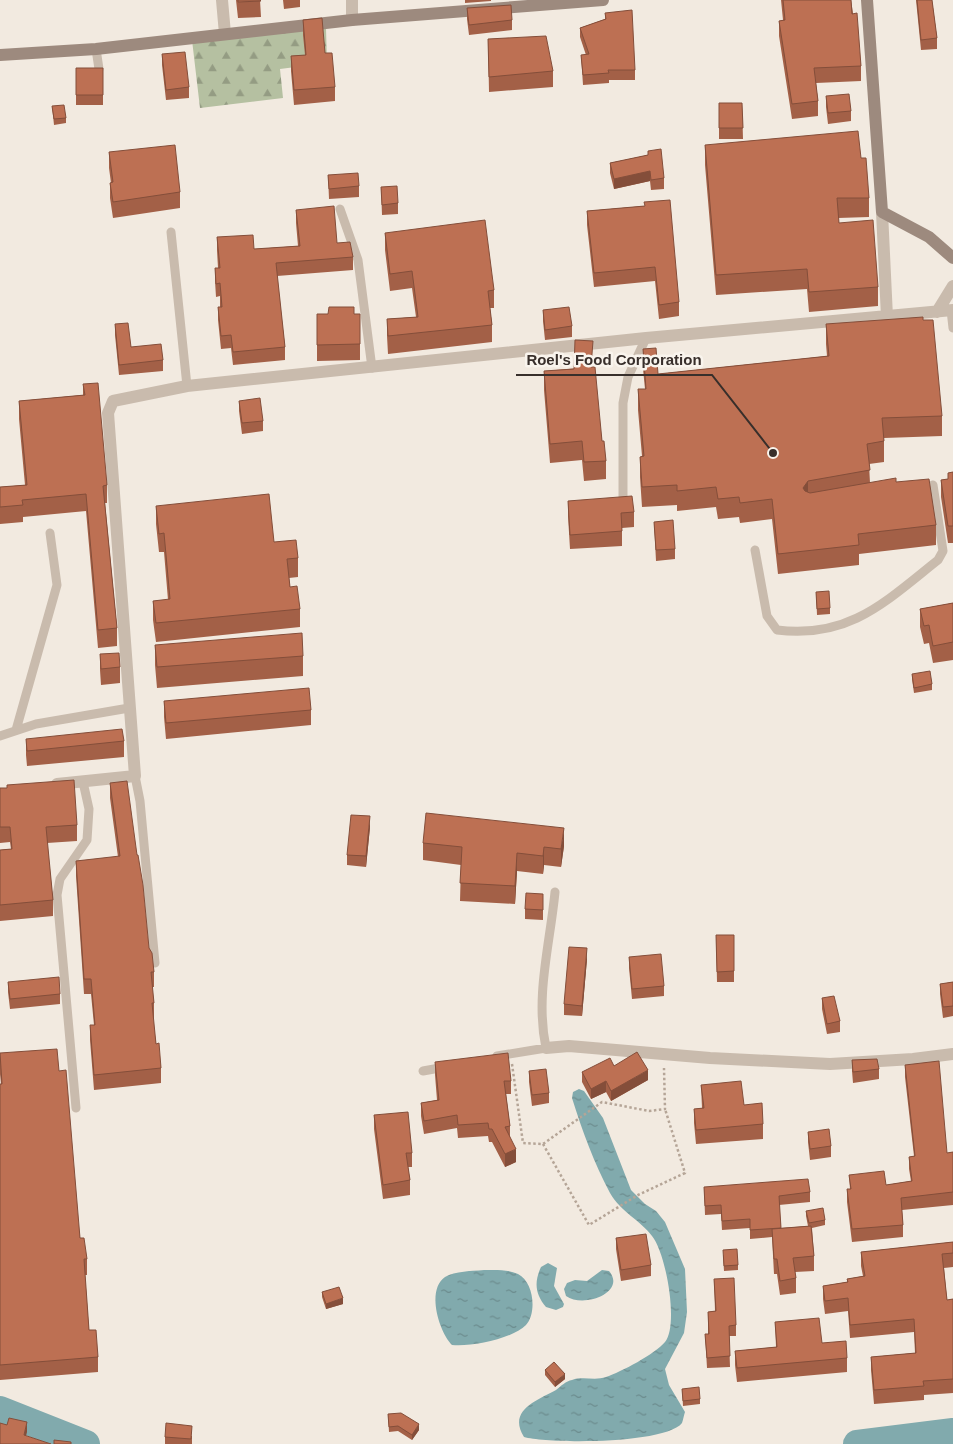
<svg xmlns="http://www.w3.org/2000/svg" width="953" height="1444" font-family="Helvetica,sans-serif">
	<defs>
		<pattern id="forest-firs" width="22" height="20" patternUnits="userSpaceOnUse" patternTransform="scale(1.25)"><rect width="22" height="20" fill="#b5c0a1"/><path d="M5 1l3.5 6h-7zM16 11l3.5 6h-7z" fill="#949c83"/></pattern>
		<pattern id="water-ripples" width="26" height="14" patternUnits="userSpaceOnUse" patternTransform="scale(1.25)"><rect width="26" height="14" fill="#81aaad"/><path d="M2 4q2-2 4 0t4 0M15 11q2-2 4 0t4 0" fill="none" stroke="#6b8b8d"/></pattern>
	</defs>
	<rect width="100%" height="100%" fill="#f2eae0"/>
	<path fill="url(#forest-firs)" d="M326,28L327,63L280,69L283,98L200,108L192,40Z"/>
	<path fill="url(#water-ripples)" d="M579,1089L584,1091L603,1118L631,1190L645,1204L656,1211L665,1222L685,1269L687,1312L684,1333L665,1369L669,1385L685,1412C684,1415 683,1420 682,1423C666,1444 549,1444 524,1437C507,1410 538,1400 556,1390C561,1386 566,1381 572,1380C583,1376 595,1381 606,1377C621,1372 655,1354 665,1342C679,1325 666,1253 652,1236C640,1220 621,1212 610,1193C594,1163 582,1130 572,1098L573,1092Z
		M548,1263L557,1268L554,1286L564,1304L563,1307L556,1310L546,1307C535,1294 534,1282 541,1267Z
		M484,1270C495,1270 507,1269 518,1274C534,1282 537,1313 526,1325C512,1339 471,1347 452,1345C439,1332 426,1290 445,1277C455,1271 472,1271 484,1270Z
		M602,1270L609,1271C627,1292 584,1309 566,1296L564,1289L567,1283L575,1280L587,1281Z"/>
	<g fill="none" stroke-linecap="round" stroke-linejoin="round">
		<path stroke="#81aaad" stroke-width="28" d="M0,1410L86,1444
			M857,1444L953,1432"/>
		<path stroke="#b5a597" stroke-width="2.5" stroke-dasharray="2.5 2.5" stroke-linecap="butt" d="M512,1064L523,1143L543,1144L602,1102L649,1111L665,1109L664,1068
			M543,1144L589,1225L638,1195L685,1173L665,1109"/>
		<path stroke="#c9bbad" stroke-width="9" d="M96,49L99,69
			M340,209L358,260L372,368
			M171,232L187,386
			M951,310L953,328
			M623,504V403L628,377L646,338
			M755,550L767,616L777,630C849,639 885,602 938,560L943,551L933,485
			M16,730L57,585L50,533
			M0,736L36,724L129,708
			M135,776L140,801L155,963
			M497,1056L546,1048C535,996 550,944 555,892
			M423,1071L445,1067
			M76,1108L57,895L60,879L87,840L89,809L83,782"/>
		<path stroke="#c9bbad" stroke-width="12" d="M222,0L225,34
			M352,0V20
			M882,212L887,317
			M937,312L953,286
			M57,784L135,776L108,413L113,401L187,386L646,338L953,310
			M546,1048L569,1046L710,1058L830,1064L913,1059L953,1054"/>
		<path stroke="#9d8a7e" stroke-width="12" d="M867,0L882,212L929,237L953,258
			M0,55L96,49L352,20L603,0"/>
	</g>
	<path fill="#a36047" d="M236,0H260L261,17L238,18Z
		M283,0H300V7L284,9Z
		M465,0H491V1L465,3Z
		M781,0H851L861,66V81L816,83L818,101V116L792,119L779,36V21L783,20Z
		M916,0H932L937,38V49L921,50Z
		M467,8L512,20V30L469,35L467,19Z
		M605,13L635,70V80H609V83L583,85L581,55H586L580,37V28L605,19Z
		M303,20L335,87V101L294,105L291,71V56L305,55L303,35Z
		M488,39L553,71V87L489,92Z
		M162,54L189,87V98L166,100L162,65Z
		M76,68H103V105H76Z
		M826,96L851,111V121L828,124L826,107Z
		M719,103H742L743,139H719Z
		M52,106L66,118V123L54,125Z
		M705,145L861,158L869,198V217L838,218L839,223L878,287V306L809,312L807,289L716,295L705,165Z
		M648,151L664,178V189L651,190L650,181L614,189L610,173V163L648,155Z
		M109,152L180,192V208L113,218L110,198V183H111L109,168Z
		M328,175L359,186V197L329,199Z
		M381,187L398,203V214L382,215Z
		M644,206L679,302V316L659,319L655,281L594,287L587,225V211Z
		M296,210L337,243L353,257V270L277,276L285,347V360L233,365L231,348L221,349L218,320V307H220V296L216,297L215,281V268H218L217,250V237L254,249L298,246L296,223Z
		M385,233L494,290V308H490L492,325V342L388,354L387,336V319L416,317L412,288L390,291L385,250Z
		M543,310L572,326V337L545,340L543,321Z
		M317,314H360V360L317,361Z
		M115,324L131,347L163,360V371L119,375L115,335Z
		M826,324L942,416V436L884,438V462L869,464L870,483L896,482L936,525V545L859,554V565L778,574L772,519L740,523L739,517L718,519L716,507L677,511V505L642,507L640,477V457L642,456L638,410V389H645L643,369V349L658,374L827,356L826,344Z
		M592,367L602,441L606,461V479L584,481L582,460L550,463L544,390V371Z
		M83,384L107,485V503H105L117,628V646L98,648L86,511L23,517V522L0,524V487L25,485L19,419V401L83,395Z
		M239,401L263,421V431L242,434L239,411Z
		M953,472V543H948L941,497V480L948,479V473Z
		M568,501L634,512V527L622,528V546L570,549L568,516Z
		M156,506L274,542L298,558V577L289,578L290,587L300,609V627L156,642L153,620V601L168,600L164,552H159L156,524Z
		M654,522L675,549V559L656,561Z
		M816,592L830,608V614L817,615Z
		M953,603V660L933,663L929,643L924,644L920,627V609Z
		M155,645L303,656V676L157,688L155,665Z
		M100,654L120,667V683L101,685L100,670Z
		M912,674L932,684V690L914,693L912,679Z
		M164,701L311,710V725L166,739L164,717Z
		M26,739L124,741V757L27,766L26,755Z
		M110,783L154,972V987H152L154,1003V1018H153L156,1044L161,1068V1083L94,1090L90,1040V1025H94L91,994H84L76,876V861L118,857L110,798Z
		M0,788L77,825V841L47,843L53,900V916L0,921V850L11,849L10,842L0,843Z
		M370,827L366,867L347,865V855Z
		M423,843L564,846L561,867L544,865L543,874L517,871L515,904L460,901L461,865L423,860Z
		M543,905V920L525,919V909Z
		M716,935H734V982H717Z
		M629,957L664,986V996L632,999L629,968Z
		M587,959L582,1016L564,1015V1004Z
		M8,982L60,994V1004L10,1009L8,992Z
		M953,982V1016L943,1018L940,994V984Z
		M822,998L840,1021V1032L827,1034L822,1009Z
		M0,1053L59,1071L80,1238L87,1259V1275H85L89,1330L98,1357V1372L0,1380V1084H1L0,1074Z
		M852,1060L879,1069V1079L853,1083L852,1071Z
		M435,1062L511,1081V1094H506L510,1126V1138L516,1162L505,1167L492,1142H489L488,1136L458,1138L457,1128L424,1134L421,1116V1103L437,1100L435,1075Z
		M905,1065L947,1153L953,1152V1205L902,1210L903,1225V1237L852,1242L847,1202V1189H850L849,1175L886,1185L911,1181L909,1169V1157L914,1156L905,1077Z
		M529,1071L549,1093V1103L532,1106L529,1082Z
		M582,1072L648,1080L611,1101L606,1092L591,1099L582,1082Z
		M701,1085L744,1105L763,1124V1139L696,1144L694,1123V1109L702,1108Z
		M374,1115L412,1153V1167H408L410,1180V1195L383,1199L374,1129Z
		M808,1132L831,1146V1157L810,1160L808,1142Z
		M704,1187L810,1192V1202L779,1205L781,1228L808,1226L806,1216V1211L825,1220V1225L812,1228L814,1256V1271L795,1272L796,1278V1293L780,1295L777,1274H774L772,1237L750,1239V1228L722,1230L721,1214L705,1215Z
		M616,1238L651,1265V1276L621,1281L616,1249Z
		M953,1242V1267L944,1268L947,1300L953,1299V1393L924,1395V1400L874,1404L871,1370V1357L915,1353L914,1332L850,1338L848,1311L825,1314L823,1299V1286L847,1282V1279L863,1276L861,1266V1252Z
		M723,1255L738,1265V1270L724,1271Z
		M714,1279L736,1325V1336H729L730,1367L707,1368L705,1334H708V1312L715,1311Z
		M322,1292L343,1304L326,1309L322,1297Z
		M775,1322L822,1343L847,1358V1372L737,1382L735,1365V1351L776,1347Z
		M545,1370L565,1379L555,1387L545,1375Z
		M682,1389L700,1399V1404L683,1406Z
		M388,1414L419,1430L412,1440L398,1431L389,1432Z
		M192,1436V1444H165V1437Z"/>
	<path fill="#844e3a" d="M650,171V181L614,189V179Z
		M808,481V501L803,488Z
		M370,816V827L366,867V856Z
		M564,828V846L561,867V849Z
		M544,847V865L543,874V856Z
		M517,853V871L515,904V886Z
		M587,948V959L582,1016V1006Z
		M648,1070V1080L611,1101V1091Z
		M606,1081V1092L591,1099V1089Z
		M516,1149V1162L505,1167V1154Z
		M343,1298V1304L326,1309V1304Z
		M565,1374V1379L555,1387V1382Z
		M27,1422V1432L24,1444V1435Z
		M419,1424V1430L412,1440V1435Z"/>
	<path fill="#bd7053" stroke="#844e3a" d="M238,0H260L261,1L238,2Z
		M783,0H851L852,14L857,13L861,66L814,68L818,101L792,104L779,21L785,20Z
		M917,0H932L937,38L921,40Z
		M511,5L512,20L469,25L467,8Z
		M632,10L635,70H608L609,73L583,75L581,55L589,54L580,28L606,19L605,13Z
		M322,18L325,53H332L335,87L294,90L291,56L306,55L303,20Z
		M546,36L553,71L489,77L488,39Z
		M185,52L189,87L166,90L162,54Z
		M76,68H103V95H76Z
		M849,94L851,111L828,113L826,96Z
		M719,103H742L743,128H719Z
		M64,105L66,118L54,119L52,106Z
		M858,131L861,158H866L869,198H837L839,223L873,220L878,287L809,292L807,269L716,275L705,145Z
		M175,145L180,192L113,202L110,183L113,182L109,152Z
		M661,149L664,178L651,180L650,171L614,179L610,163L648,155V151Z
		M358,173L359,186L329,189L328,175Z
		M397,186L398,203L382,205L381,187Z
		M670,200L679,302L659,305L655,267L594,273L587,211L645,206L644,202Z
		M334,206L337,243L350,242L353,257L276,263L285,347L233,352L231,335L221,336L218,307H222L220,283L216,284L215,268H220L217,237L253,235L254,249L300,246L296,210Z
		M485,220L494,290L488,291L492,325L388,336L387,319L418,317L412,271L390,274L385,233Z
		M329,307H354V314H360V344L317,345V314H328Z
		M569,307L572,326L545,330L543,310Z
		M923,317V320H933L942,416L882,418L884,441L867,444L870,470L808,481L803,488L805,491L810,493L896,478V482L929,479L936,525L858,534L859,545L778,554L772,499L740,503L739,497L718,499L716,487L677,491V485L642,487L640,457L644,456L638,389H646L643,349L656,348L658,374L829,356L826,324Z
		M128,323L131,347L161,344L163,360L119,365L115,324Z
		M575,340L593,341L591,367H595L602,441H604L606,461L584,462L582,441L550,444L544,371L574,369Z
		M98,383L107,485L103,486L117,628L98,630L86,494L22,500L23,505L0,507V487L27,485L19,401L85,395L83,384Z
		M260,398L263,421L242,423L239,401Z
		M953,472V526H948L941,480L948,479V473Z
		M269,494L274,542L296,540L298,558L287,559L290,587L297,586L300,609L156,623L153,601L170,599L164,533L159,534L156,506Z
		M632,496L634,512L621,513L622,531L570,535L568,501Z
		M673,520L675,549L656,550L654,522Z
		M829,591L830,608L817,609L816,592Z
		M953,603V642L933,646L929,625L924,626L920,609Z
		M302,633L303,656L157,667L155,645Z
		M119,653L120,667L101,669L100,654Z
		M930,671L932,684L914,688L912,674Z
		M309,688L311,710L166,723L164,701Z
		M122,729L124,741L27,751L26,739Z
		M74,780L77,825L46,827L53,900L0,905V850L12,849L10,827H0V788H7V785Z
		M127,781L137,855H138L143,885L149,948L152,953L154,972H151L154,1003H152L156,1044L159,1043L161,1068L94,1075L90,1025H95L91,979H84L76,861L120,856L110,783Z
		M426,813L564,828L561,849L544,847L543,856L517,853L515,886L460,883L462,847L423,843Z
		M351,815L370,816L366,856L347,855Z
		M526,893L543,894V910L525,909Z
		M716,935H734V971L717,972Z
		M569,947L587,948L582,1006L564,1004Z
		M661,954L664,986L632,989L629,957Z
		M59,977L60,994L10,999L8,982Z
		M953,982V1006L943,1007L940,984Z
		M834,996L840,1021L827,1024L822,998Z
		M57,1049L59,1071L66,1070L80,1238H84L87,1259H84L89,1330H96L98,1357L0,1365V1084H2L0,1053Z
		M637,1052L648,1070L611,1091L606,1081L591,1089L582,1072L610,1058L614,1066Z
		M508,1053L511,1081H504L510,1126L505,1127L516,1149L505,1154L492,1129H489L488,1123L458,1125L457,1115L424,1121L421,1103L439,1100L435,1062Z
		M877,1059L879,1069L853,1072L852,1060Z
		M939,1061L947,1153L953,1152V1192L901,1198L903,1225L852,1229L847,1189H851L849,1175L884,1171L886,1185L912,1181L909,1157L915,1156L905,1065Z
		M546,1069L549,1093L532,1095L529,1071Z
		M741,1081L744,1105L762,1103L763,1124L696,1130L694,1109L704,1108L701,1085Z
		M408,1112L412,1153H406L410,1180L383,1185L374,1115Z
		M829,1129L831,1146L810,1149L808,1132Z
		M808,1179L810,1192L779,1196L781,1228L750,1230V1219L722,1221L721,1205L705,1206L704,1187Z
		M823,1208L825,1220L809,1223L806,1211Z
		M811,1226L814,1256L793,1258L796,1278L780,1281L777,1259H774L772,1229Z
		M646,1234L651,1265L621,1270L616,1238Z
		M953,1242V1253L942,1254L947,1300L953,1299V1379L923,1381L924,1386L874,1390L871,1357L916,1353L914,1319L850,1325L848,1298L825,1301L823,1286L848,1282L847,1279L865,1276L861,1252Z
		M737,1249L738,1265L724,1266L723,1250Z
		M734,1278L736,1325L729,1326L730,1356L707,1358L705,1334H709L708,1312L716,1311L714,1279Z
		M339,1287L343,1298L326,1304L322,1292Z
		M819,1318L822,1343L846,1341L847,1358L737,1368L735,1351L777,1347L775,1322Z
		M554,1362L565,1374L555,1382L545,1370Z
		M699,1387L700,1399L683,1401L682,1389Z
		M401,1413L419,1424L412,1435L398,1426L389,1427L388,1414Z
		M9,1418L27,1422L24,1435L51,1444H0V1423L7,1425Z
		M166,1423L192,1426L191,1439L165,1437Z
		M54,1440L71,1442V1444H54Z"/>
	<path fill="none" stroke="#382f2b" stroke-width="2" d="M773 453L712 375H516"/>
	<circle fill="#382f2b" stroke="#f9f4ed" stroke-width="2" cx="773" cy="453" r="5"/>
	<g font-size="15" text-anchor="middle" font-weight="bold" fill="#382f2b" stroke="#f9f4ed" stroke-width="5" stroke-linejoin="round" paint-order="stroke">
		<text x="614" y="365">Roel's Food Corporation</text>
	</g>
</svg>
